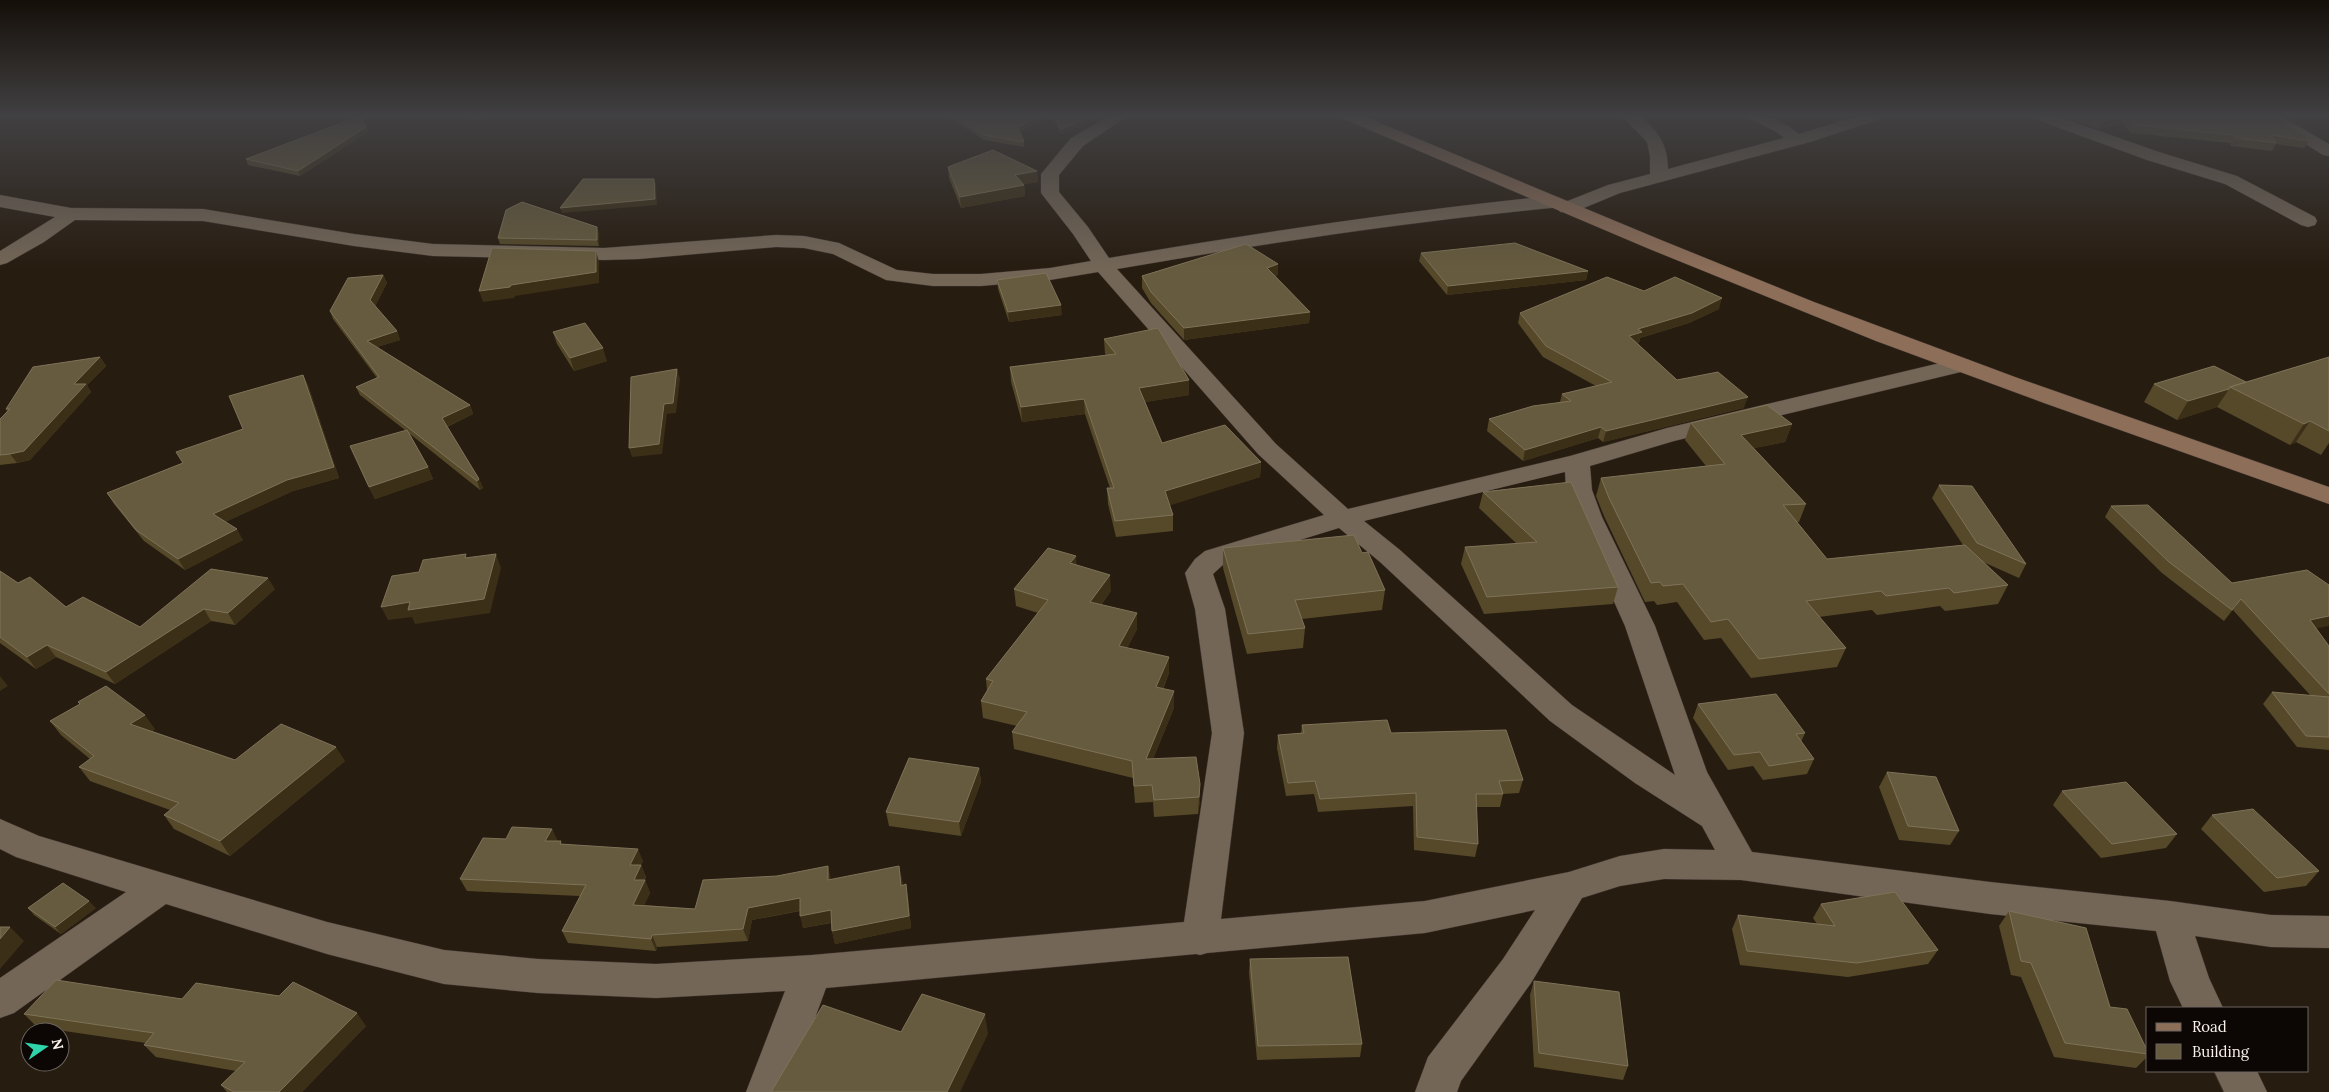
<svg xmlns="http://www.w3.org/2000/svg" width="2329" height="1092" font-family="Lora,serif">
	<rect width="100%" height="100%" fill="#271c10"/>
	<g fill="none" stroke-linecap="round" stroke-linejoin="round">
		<defs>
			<path id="minor" d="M1109,116H1121L1123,119L1083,146L1059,175V192L1088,227L1109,258C1256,233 1403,211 1551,196L1557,198L1560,202L1557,206L1551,208C1405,222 1262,244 1117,269L1276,444L1348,509L1570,456L1667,428L1961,358L1969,360L1972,365L1969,370L1674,441L1590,466L1592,490L1602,517L1655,626L1707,772L1752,852L1990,882L2170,901L2271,915L2329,916V948L2271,947L2195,936L2209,978L2223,1008H2183L2170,981L2156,931L1990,914L1741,880L1664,879L1620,886L1582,898L1531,983L1461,1081L1457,1092H1415L1428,1057L1503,959L1535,910L1425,933L1207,953L1200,955L1196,954L826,988L788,1092H746L785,991L656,998L538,993L444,984L327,954L166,904L14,1013L0,1018V978L126,892L16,857L0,849V819L39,836L327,922L444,950L538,959L656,964L812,955L1184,922L1212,733L1195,609L1185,573L1195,559L1205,551L1324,515L1258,454L1098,272L1050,280L981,286H933L886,280L833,254L804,248L776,247L639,259L604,260L433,256L354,246L203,221L75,220L44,242L7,263L0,265V251L55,217L0,207V195L71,208L203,209L354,234L433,244L604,248L776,235L804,236L839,243L897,270L933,274H981L1050,268L1091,261L1073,234L1041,193V174L1071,138ZM1565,472L1566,490L1576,517L1625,626L1675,775L1572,705L1400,550L1364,521ZM1339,528L1380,562L1550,721L1635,783L1702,826L1715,850L1664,849L1620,856L1569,872L1425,901L1221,919L1244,733L1225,609L1213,574L1225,563Z
				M1622,116H1640C1658,131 1668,145 1668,169L1784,138L1775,131L1750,119L1748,116C1771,116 1781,120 1799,134L1858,116H1882L1880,119L1810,142L1620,193L1574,212H1560L1558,208L1560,204L1608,185L1650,174V156L1647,142Z
				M2033,116H2056L2159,152L2237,176L2315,217L2317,221L2315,225L2308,227L2301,225L2225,184L2147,160L2035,119Z
				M2262,116H2281L2329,144V156L2323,155Z
				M2214,1071H2257L2267,1092H2224Z"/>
			<path id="secondary" d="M1342,116H1363L1661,240L1814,302L2015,377L2329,487V504L2044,403L1876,341L1647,248L1344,119Z"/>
		</defs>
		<use href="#minor" stroke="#3f352f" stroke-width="1"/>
		<use href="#secondary" stroke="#3f352f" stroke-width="1"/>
		<use href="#minor" fill="#736657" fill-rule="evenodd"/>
		<use href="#secondary" fill="#8c6e59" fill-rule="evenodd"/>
	</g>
	<path fill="#55492a" d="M460,116H492L483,120Z
		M947,116H1105L1061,134L1052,116L1020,131L1024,142V147L984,140Z
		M2063,116H2275L2309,141L2304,148L2276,144L2272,151L2231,146L2230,143L2131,133L2123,123L2099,129Z
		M2284,116H2291L2290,119Z
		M366,127L368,132L300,176L248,165L246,159Z
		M948,167L1037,171L1038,182L1024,184L1025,196L961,208L949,178Z
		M599,233V246L500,244L498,238Z
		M1421,253L1588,271L1586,280L1447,295L1419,261Z
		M383,275L387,283L375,306L397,331L400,340L377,347L470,405L473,414L447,427L479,479L483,488L480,490L410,434L428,467L433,479L375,499L369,487L405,430L360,395L356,387L377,378L333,319L330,311Z
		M1278,275L1275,276L1310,312L1309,323L1184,340L1151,303L1142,288V276Z
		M997,280L1062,315L1009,322L998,289Z
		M1719,309L1689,323L1640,338L1639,343H1637L1677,380L1744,408L1603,442L1598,438L1523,461L1487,431L1489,419L1560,402L1562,394L1596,386L1543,357L1518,323L1520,313Z
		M553,332L607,361L574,371L557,344Z
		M1104,339L1189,380V395L1145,402L1162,443L1261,462L1260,477L1169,505L1173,515V531L1116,537L1108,504L1107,488H1110L1085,414L1022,422L1011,382L1010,367L1106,355L1105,354Z
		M100,357L106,366L87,385L91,392L30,460L17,463L0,465V419L7,411L6,409Z
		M2329,357V443L2321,455L2296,442L2290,445L2217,407L2177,420L2144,402L2154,384L2246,382Z
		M303,375L308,385L339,478L293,491L225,522L243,540L185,570L144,541L114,504L107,493L183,463L243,429Z
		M1691,423L1792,424L1785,442L1754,448L1806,504L1799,522H1797L1827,559L1963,545L1932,498L1939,485L2026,564L2019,578L1983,562L2008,585L1998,604L1945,611L1940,606L1877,615L1872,610L1819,617L1846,648L1837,667L1751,678L1721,638L1704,640L1677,602L1657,605L1654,601L1645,602L1604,516L1596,496L1601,478L1706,466L1685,440Z
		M1483,492L1618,587L1613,604L1484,614L1461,564L1465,547L1517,544L1479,508Z
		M2111,506L2232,583L2316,628L2329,646V750L2297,747L2263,704L2272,692L2311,696L2233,610L2224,621L2162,573L2105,517Z
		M1223,548L1362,553L1385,590L1382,610L1302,619L1305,628L1303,648L1247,654L1223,568Z
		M1076,556V565L1111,591L1101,605L1137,629L1127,648L1169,673L1163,689L1174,708L1153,759L1200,784V801L1198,814L1154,817L1153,802L1135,803L1133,778L1014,749L1012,732L1017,726L983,718L981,701L987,691L986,679L1038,613L1016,606L1014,589Z
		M0,571L18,583L66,607L140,627L275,589L235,625L211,621L115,684L56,657L36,669L0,643Z
		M1698,704L1805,733L1801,742L1814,759L1807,774L1763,780L1753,766L1728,770L1693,718Z
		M50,721L155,729L152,731L235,760L345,761L230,856L174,829L164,815L170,810L90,781L79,767L90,759L61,735Z
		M1302,725L1391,733L1523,780L1519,793L1503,794L1500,807H1476L1478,844L1475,857L1414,850L1413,806L1318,812L1314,794L1286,796L1277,748L1278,735L1301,733Z
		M979,768L981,782L961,836L889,826L886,812Z
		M1887,772L1959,831L1950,845L1899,840L1879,787Z
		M2062,791L2177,834L2166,848L2101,858L2053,805Z
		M2212,815L2319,871L2306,886L2264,892L2201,829Z
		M552,829L557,841L562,844L643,861L641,865L646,877L645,880L650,893L644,905L695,909L831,879V880L899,866L903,885L908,897L911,928L835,944L832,931L831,923L803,928L800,911L752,920L748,941L657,947L656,951L568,943L562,931L580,896L467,891L460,879Z
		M1821,904L1938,950L1928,964L1848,977L1740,965L1732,929L1738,915L1817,924L1813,918Z
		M28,908H96L61,934L34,915Z
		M2009,911L2110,1007L2148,1052V1056L2136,1068L2054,1057L2021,977L2011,975L1999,926Z
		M1250,959L1362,1044L1360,1057L1257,1060L1249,973Z
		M1534,981L1628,1066L1623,1080L1534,1067L1530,995Z
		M182,999L366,1026L302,1092H227L221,1085L236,1071L156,1057L144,1045L146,1043L37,1027L24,1014Z"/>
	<path fill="#3b2f17" d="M482,116H492L483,120Z
		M1041,116H1052L1018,132V127Z
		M1093,116H1105L1061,134V129Z
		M2127,116L2123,123L2099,129L2102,121Z
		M366,127L368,132L300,176L298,171Z
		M1037,171L1038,182L1016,186L1015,175Z
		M654,179L656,184L657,205L562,213L560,208Z
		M1024,185L1025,196L961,208L960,197Z
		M597,227L599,233V246L597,240Z
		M596,251L599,262V283L515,296L514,298L483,302L479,291L511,285Z
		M1278,264V275L1266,279L1267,268Z
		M1588,271L1586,280L1447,295L1448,286Z
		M383,275L387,283L374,308L370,300Z
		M1722,298L1719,309L1689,323L1640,338L1639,343L1627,347L1629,336L1638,329Z
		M1061,305L1062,315L1009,322L1008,312Z
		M1310,312L1309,323L1184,340V328Z
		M397,331L400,340L371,349L367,341Z
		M603,348L607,361L574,371L570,358Z
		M100,357L106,366L87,385L91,392L30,460L17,463L10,454L74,384Z
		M677,369L680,379L676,413L667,414L662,454L632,457L629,448L664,404Z
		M303,375L308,385L339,478L293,491L219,525L213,514Z
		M1189,380V395L1140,403L1139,388Z
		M2229,389L2217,407L2177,420L2188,401Z
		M1748,397L1744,408L1603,442L1606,431Z
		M1084,399L1085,414L1022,422L1021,407Z
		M470,405L473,414L446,427L442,418Z
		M2310,421L2296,442L2290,445L2304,424Z
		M1792,424L1785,442L1735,452L1741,435Z
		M1601,427L1598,438L1523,461L1525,450Z
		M1261,462L1260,477L1165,507V491Z
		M428,467L433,479L375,499L369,487Z
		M479,479L483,488L480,490L477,481Z
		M237,529L243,540L185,570L178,559Z
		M496,554L501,568L490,613L415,624L412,617L388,620L381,607L410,602Z
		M1076,556L1077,572L1070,563Z
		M1110,575L1111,591L1090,619V602Z
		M268,578L275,589L235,625L228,613Z
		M2241,599L2233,610L2224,621L2232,610Z
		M204,609L211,621L115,684L106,672Z
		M1137,613V629L1120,663L1119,646Z
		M2329,616V626L2302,631L2310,620Z
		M47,645L56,657L36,669L27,657Z
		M1169,657V673L1156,704V687Z
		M0,676L8,686L0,691Z
		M1174,691V708L1146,776V759Z
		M145,715L155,729L140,738L130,724Z
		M336,747L345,761L230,856L220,841Z
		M979,768L981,782L961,836L959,822Z
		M1200,784V801L1198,814L1199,797Z
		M552,829L558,841H545Z
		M638,849L643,861L641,865L646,877L640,890L645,880L650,893L638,917L633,905L634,880L630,865Z
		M828,866L831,879L832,893L828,880Z
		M899,866L902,878L904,898L901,886Z
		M906,884L908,897L911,928L835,944L832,931Z
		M800,898L803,910L752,920L748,941L743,929L748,908Z
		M89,901L96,908L61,934L55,927Z
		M831,910L834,922L803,928L800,916Z
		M10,927L24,941L0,969V939Z
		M652,935L657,947L656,951L651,939Z
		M357,1013L366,1026L302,1092H279Z
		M985,1014L988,1034L960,1092H947Z"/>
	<path fill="#665b3e" stroke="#7e7359" d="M360,116L366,127L298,171L246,159Z
		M955,116H1041L1018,127L1024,142L983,135Z
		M1054,116H1093L1061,129Z
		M2087,116H2125L2102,121Z
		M2127,116H2275L2306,136L2309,141L2271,135L2276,143L2236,138L2234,135L2134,125Z
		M993,150L1037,171L1015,175L1024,185L960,197L948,167Z
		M583,179H654L655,199L560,208Z
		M522,202L597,227V240L498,238L506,210Z
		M1515,243L1588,271L1448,286L1421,253Z
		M1246,244L1278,264L1267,268L1310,312L1184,328L1151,292L1142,276Z
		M492,248L596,251V272L511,285L510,287L479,291Z
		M1046,273L1061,305L1008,312L997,280Z
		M383,275L370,300L397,331L367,341L470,405L442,418L479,479L477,481L356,387L379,377L330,311L348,278Z
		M1607,277L1644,291L1675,277L1722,298L1692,313L1638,329L1642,332L1629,336L1677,380L1718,372L1748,397L1606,431L1601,427L1525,450L1489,419L1533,406L1571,401L1562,394L1612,382L1546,346L1520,313Z
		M585,323L603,348L570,358L553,332Z
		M1158,328L1189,380L1139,388L1162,443L1225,425L1261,462L1165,491L1173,515L1115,521L1107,488H1114L1084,399L1021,407L1010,367L1116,354L1104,339Z
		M100,357L74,384H86L24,451L10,454L0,455V419L10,409H6L33,367Z
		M2329,357V431L2310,421L2304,424L2230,387Z
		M2214,366L2246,382L2230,387L2229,389L2188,401L2154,384Z
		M677,369L673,403L664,404L659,444L629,448L631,377Z
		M303,375L334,467L287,480L213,514L237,529L178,559L136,530L107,493L183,463L176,452L243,429L229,396Z
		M1767,405L1792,424L1741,435L1806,504L1783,505L1827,559L1965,545L2008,585L1954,593L1949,588L1886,596L1881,591L1806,601L1846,648L1759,659L1728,619L1711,622L1683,584L1663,586L1660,582L1651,583L1609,498L1601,478L1725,464L1691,423Z
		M407,430L428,467L369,487L350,446Z
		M1571,482L1618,587L1487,597L1465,547L1537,542L1483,492Z
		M1939,485L1972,486L2026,564L1977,543Z
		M2148,505L2232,583L2307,570L2329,585V616L2310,620L2329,646V694L2241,599L2232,610L2169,562L2111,506Z
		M1354,535L1362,553L1368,552L1385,590L1295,600L1305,628L1248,634L1223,548Z
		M1048,548L1076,556L1070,563L1110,575L1090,602L1137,613L1119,646L1169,657L1156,687L1174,691L1146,759L1196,757L1200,784L1199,797L1154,800L1152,785L1134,786L1132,761L1012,732L1027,712L981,701L993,681L986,679L1048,600L1014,589Z
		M466,554L465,558L496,554L484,599L408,610L410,602L381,607L392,576L419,572L423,560Z
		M211,569L268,578L228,613L204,609L106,672L47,645L27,657L0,637V571L18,583L30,577L66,607L83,597L140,627Z
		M106,686L145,715L130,724L235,760L281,724L336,747L220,841L164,815L179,803L79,767L94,756L50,721L80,704L78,702Z
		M2272,692L2329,697V737L2306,736Z
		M1776,694L1805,733L1796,734L1814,759L1769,766L1760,752L1734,755L1698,704Z
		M1387,720L1391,733L1506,730L1523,780L1499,781L1503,794H1476L1478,844L1417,837L1416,793L1320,799L1315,781L1288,783L1278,735L1304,733L1302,725Z
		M909,758L979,768L959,822L886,812Z
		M1887,772L1936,777L1959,831L1908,826Z
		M2126,782L2177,834L2112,844L2062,791Z
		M2253,809L2319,871L2277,878L2212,815Z
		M512,827L552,829L545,841H561L560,844L638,849L630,865H641L634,880H645L633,905L695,909L703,880L777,876L828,866V880L899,866L901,886L906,884L909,916L832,931L831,910L800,916V898L748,908L743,929L652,935L651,939L562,931L586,885L460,879L483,838L506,839Z
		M63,883L89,901L55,927L28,908Z
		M1895,892L1938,950L1857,963L1747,951L1738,915L1835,926L1821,904Z
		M2009,911L2086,928L2110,1007L2127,1009L2148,1052V1054L2065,1043L2031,963L2021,961Z
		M0,927H10L0,939Z
		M1348,957L1362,1044L1258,1046L1250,959Z
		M56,980L182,999L196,983L279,996L293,982L357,1013L279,1092H234L221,1085L245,1062L144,1045L154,1033L24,1014Z
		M1534,981L1619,992L1628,1066L1539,1053Z
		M922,994L985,1014L947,1092H771L823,1005L901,1032Z"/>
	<linearGradient id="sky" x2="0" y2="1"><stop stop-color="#150f09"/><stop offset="0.43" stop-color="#414042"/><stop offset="1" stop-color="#414042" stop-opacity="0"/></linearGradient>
	<rect width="2329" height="269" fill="url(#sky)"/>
	<rect x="2146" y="1007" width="162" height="65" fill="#0c0704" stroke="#6c6560"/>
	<rect x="2156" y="1023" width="25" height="8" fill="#8c6e59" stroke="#6c6560"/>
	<text x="2192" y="1032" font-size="15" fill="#fbf3eb">Road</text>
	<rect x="2156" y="1044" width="25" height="15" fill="#665b3e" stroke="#6c6560"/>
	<text x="2192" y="1057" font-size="15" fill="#fbf3eb">Building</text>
	<g transform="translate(45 1047) rotate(77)"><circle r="24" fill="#0c0704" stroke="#6c6560"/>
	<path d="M0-4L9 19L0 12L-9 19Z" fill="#2ed4aa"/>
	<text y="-8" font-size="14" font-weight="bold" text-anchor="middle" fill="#fbf3eb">N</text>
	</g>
</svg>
